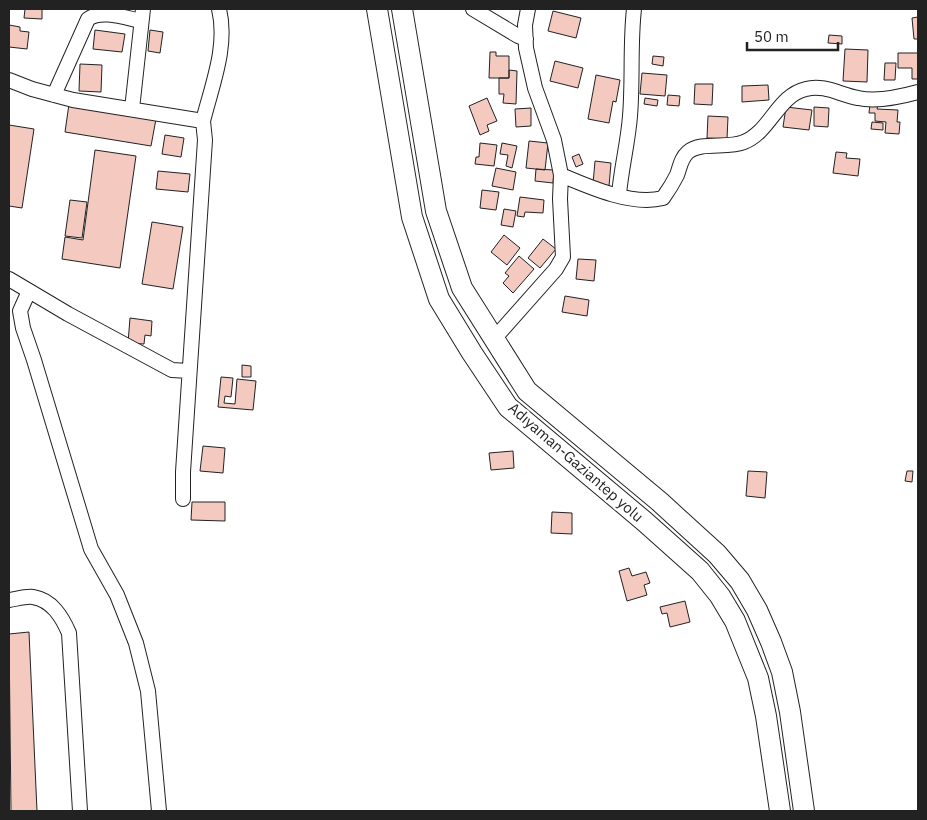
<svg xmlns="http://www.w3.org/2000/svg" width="927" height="820" font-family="'IBM Plex Sans',sans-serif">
	<rect width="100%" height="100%" fill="#fff"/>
	<path fill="#f3c9c0" stroke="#222" d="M25,9H42V19L24,18Z
		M553,11L581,18L576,38L548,31Z
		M918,17V39H914L912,18Z
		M9,25L20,27V31L29,32L27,49L9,47Z
		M95,30L125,34L122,52L93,49Z
		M150,30L163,32L160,53L148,51Z
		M829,35L842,36V44L828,43Z
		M845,49L868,50L867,82L843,81Z
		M490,52H496V56H509V78H489Z
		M898,53H918V79H912V68H898Z
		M653,56L664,57L663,66L652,64Z
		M555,61L583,68L578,88L550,81Z
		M885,63H896L895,80H884Z
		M80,64L102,65L101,92L79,91Z
		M509,70L517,71L516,104L503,103L504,94H499V78H509Z
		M642,73L667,75L665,96L640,94Z
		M596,75L620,80L616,102L613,101L609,123L588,119Z
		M695,84H713L712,105L694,104Z
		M768,85L769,100L742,102V86Z
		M668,95L680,96L679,106L667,105Z
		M487,98L497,121L487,125L489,131L480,135L469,106Z
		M645,98L658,100L657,106L644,104Z
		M69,104L156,119L151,146L65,132Z
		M870,104L878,105L877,109L898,110L897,122H900L899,134L885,133L886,122L875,121V113H869Z
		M786,107L812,110L809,130L783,127Z
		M814,107L829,108L828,127L814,126Z
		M531,108V126L516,127L515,109Z
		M708,116L728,117L727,139L707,138Z
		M872,122L883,123V130L871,129Z
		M9,125L34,129L22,208L9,206Z
		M165,135L184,138L181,157L162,154Z
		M529,141L548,143L545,170L526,168Z
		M480,143L497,145L494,166L475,164L476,157H479Z
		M502,143L517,146L512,168L506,166L508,155L500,154Z
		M95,150L136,156L120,268L62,259L65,237L83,240Z
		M836,152L847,153L846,158L860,159L858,176L833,173Z
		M579,154L583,164L576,167L572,157Z
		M595,161L611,163L609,186L593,184Z
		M496,168L516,172L513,190L492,186Z
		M536,169L554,170L553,183L535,181Z
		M158,171L190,174L188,192L156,189Z
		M482,190L499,192L496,210L480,208Z
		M520,197L544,200L543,213L525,212L524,217L517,216Z
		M70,200L87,202L82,238L65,236Z
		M504,209L516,211L513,227L501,225Z
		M152,222L183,227L173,289L142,284Z
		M504,235L520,248L507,265L491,252Z
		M543,239L556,249L540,268L528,258Z
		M519,256L534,269L513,293L503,283L509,276L505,273Z
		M578,259L596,260L594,281L576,279Z
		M565,296L589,300L587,316L562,312Z
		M130,318L152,321L151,336L145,335L144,344L128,343Z
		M242,365L251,366V377H242Z
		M221,377L233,378L231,397L225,396L224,403L235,404L237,379L256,381L253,410L218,407Z
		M203,446L225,448L223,473L200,471Z
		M513,451L514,468L491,470L489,453Z
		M748,471L767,472L765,498L746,496Z
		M907,471H913L912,482L905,481Z
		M192,502H225V521L191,520Z
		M552,512L572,513V534L551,533Z
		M629,568L632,576L646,572L650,583L644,585L647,595L627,601L619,571Z
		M685,601L690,622L670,627L667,613L662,614L660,607Z
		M29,632L37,811H11L9,634Z"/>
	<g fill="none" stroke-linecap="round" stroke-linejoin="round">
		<defs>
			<path id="minor" d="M473,9L518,36L526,39
				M9,80L32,89L73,100L203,121L205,140L183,472V499
				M54,95L88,19C101,9 126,18 141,21
				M132,109L143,9
				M203,121C212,85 228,46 219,9
				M561,175C589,187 632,206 663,198C668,191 673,183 677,175C680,167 681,158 688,152C701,141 728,149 744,142C770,132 778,95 806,89C824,84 841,95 858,98C877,102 900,97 918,92
				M619,195C621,169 628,143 630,116C633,80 630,44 634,9
				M9,279L68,314L172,370L189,371
				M29,291L20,311L23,328L34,360L91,549L117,595L136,643L148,691L159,811
				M493,340L556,269L563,257L560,199L561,175L554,140L535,88L526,48L525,25L528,9
				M9,600C16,599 26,596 33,597C52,600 62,617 69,633L80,811"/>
			<path id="highway" d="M377,9L412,217L439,299L472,353L508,407L644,521L700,571L720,596L735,621L758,678L766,716L780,811
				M402,9L436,211L462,288L527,391L660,502L717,554L740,581L757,610L771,642L782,672L790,712L804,811"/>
		</defs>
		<use href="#minor" stroke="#222" stroke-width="16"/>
		<use href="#highway" stroke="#222" stroke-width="22"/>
		<use href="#minor" stroke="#fff" stroke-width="14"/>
		<use href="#highway" stroke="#fff" stroke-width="20"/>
	</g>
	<g text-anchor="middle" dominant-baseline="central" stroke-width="4" stroke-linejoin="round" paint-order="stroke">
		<g font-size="15" fill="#222" stroke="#fff">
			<text transform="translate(576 462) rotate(41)">Adıyaman-Gaziantep yolu</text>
		</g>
	</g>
	<rect width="927" height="820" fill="none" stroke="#222222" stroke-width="20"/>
	<path d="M747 42v8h91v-8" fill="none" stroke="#222222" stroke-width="2.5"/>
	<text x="754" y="42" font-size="15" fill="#222222" stroke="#ffffff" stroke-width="4" paint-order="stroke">50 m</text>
</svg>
